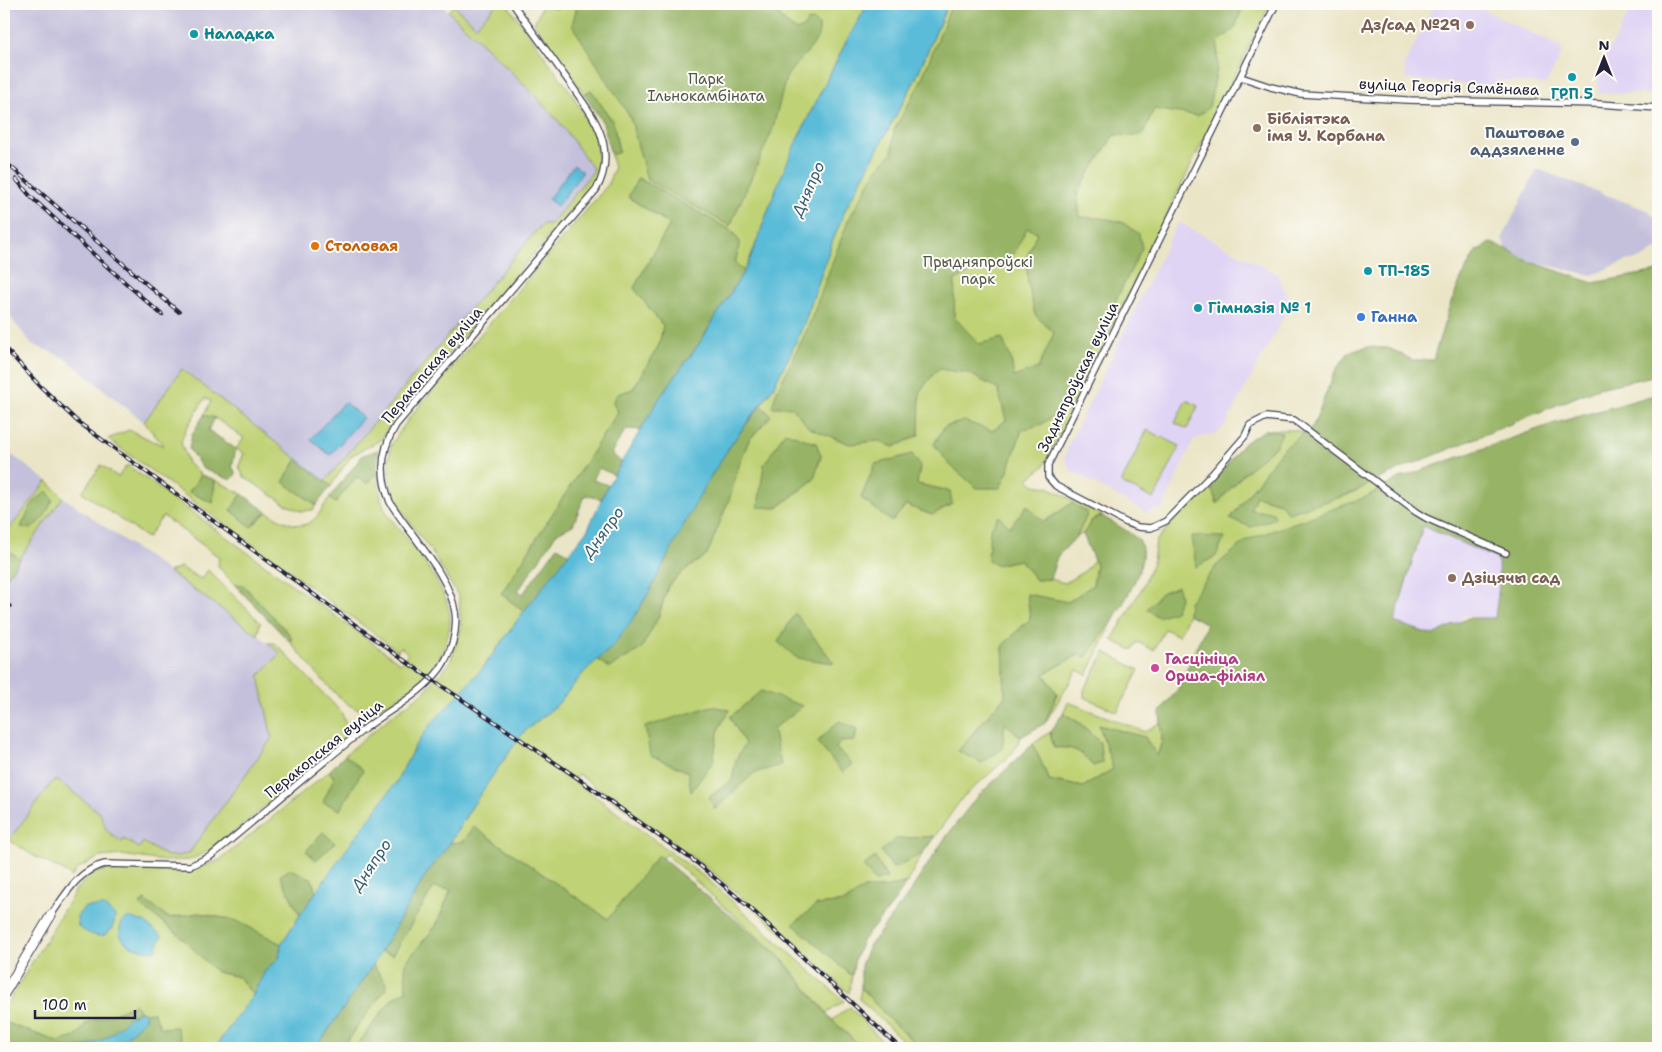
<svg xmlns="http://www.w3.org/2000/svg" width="1662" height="1052" font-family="'Shantell Sans',sans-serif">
	<rect width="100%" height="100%" fill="#fdfcf7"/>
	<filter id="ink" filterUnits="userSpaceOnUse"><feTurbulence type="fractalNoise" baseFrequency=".02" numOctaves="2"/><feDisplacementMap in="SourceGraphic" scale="10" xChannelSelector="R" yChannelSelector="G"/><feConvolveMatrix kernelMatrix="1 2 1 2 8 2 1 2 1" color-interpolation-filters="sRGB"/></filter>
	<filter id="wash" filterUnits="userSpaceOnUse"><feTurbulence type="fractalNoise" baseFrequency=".0096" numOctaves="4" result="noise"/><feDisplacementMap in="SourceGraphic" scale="20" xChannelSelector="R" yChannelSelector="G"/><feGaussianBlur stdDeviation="1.12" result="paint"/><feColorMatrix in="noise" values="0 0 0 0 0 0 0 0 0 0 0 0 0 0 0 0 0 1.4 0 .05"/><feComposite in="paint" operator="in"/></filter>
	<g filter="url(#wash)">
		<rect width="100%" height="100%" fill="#ebe5c7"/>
		<path fill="#e0d4f4" d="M1435,4H1471L1561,47L1562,54L1546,84L1498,80L1492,86L1405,79V64Z
			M1634,4H1658V94L1599,93L1597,73Z
			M1178,222L1277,274L1291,303L1224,427L1215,434L1194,439L1163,508L1146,513L1071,470L1065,460L1067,448Z
			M1420,520L1502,559L1497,619L1463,615L1449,647L1388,626Z"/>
		<path fill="#c4c0db" d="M4,4H441L473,33L519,79L560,123L594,170L551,224H542L325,481L183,369L144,422L65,358L32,344L13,321L4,305Z
			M452,4H497L476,27Z
			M1537,169L1649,211L1658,222V248L1643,258L1626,261L1592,275L1528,261L1507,249L1502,239Z
			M4,449L47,481L4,536Z
			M63,497L258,635L280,653L259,677L273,738L189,853L179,857H168L144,842L139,848L124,839L122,842L107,831L100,813L9,840L4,844V581Z"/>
		<path fill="#bfd275" stroke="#707a58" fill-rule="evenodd" d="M497,4H507L572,94L596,136L599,171L593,185L397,413L382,439L351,456L331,486L325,481L542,224H551L594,170L560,123L519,79L448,11L454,6L476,26Z
			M543,4L557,9L560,4H868C834,62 804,123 778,185C766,213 758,243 744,271L735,263L740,242L732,231L638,178L629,198L670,224L634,288L663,326L659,345L633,389L618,394L613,402L618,412L501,594L524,611L483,668L430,726L415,746L397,781L316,892L311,878L280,875L300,915L281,944L237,921L199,913L169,918L144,900L140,904L178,934L216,972L239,977L253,995L220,1040L217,1048H176L181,1042L161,1028L153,1012C143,1014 140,1012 134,1004L111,1015L87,1022L76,1037L58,1042L4,1022V1009L77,888L93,873L119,867L158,871L189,872L220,860L329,771L334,778L362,770L345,755L390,717L423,693L450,663L461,629L459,597L433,554L409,521L392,494L388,467L391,445L410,417L607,186L614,169L611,155L619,152L613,122L591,90L584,94L534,23Z
			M948,4H1270L1044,466L1028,479L1034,485L1048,487L1102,516L1092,520L1083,534L1077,536L1088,513L1072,503L1044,522L995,564L1020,560L1036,580L1050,579L1065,583L1086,570L1094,560L1096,565L1093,586L1068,602L1030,619L1003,645L1005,696L965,742L1005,722L1021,737L1012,754L963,797L922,854L907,882L885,888H864L845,902L817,905L794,924L852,976L849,993L713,872L578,774L573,780L707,879L844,1001L827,1013L782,959L666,854L608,919L474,828L463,842L450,843L482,790L524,732L557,705L584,672L597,659L609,668L658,618L668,586L685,570L741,459L749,440L770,416L761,405L772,389L804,324L833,240L846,208L915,80ZM821,456L814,479L777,508ZM917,484L950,491L932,515L906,505Z
			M182,369L297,459L284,482L316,505L313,510L301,511L285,504L243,476L239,466L244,453L236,449L244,438L215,418L204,415L211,401L205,398L186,429L181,442L188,463L201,475L189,492L213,502L215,480L242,494L231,510L251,527L267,512C279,519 299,531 312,521C319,516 324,505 329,498L335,502L357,476L368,483L377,472C379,485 380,500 386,512C390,518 395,524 400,530C417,554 451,590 450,622C449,635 444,650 437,661C424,681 382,718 357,709C339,703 305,659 291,643V636L244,586L234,584L218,566L219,557L163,516L147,538L82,492L101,465L118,477L127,465L400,663L408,654L401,647L398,651L108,439L129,430L164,446L144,422Z
			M1186,400L1198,406L1187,429L1175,423Z
			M1147,430L1180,446L1154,499L1121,483Z
			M1265,430H1294L1304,433L1282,450L1230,519L1249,510L1256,495L1280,503L1347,495L1372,483L1379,490L1366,497L1218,564L1189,602L1188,616L1179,636L1165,629L1154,650L1137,642L1132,650L1112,640L1142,588L1153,562L1156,541L1183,510L1211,485L1217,503L1282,433Z
			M47,481L63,497L4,581V536Z
			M180,567L201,579L208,570L260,622L258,635L169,572Z
			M1115,617L1087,675L1077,670L1045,723L1057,694L1044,674L1078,655L1086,657Z
			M268,643H275L341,712L348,728L341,743L216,847L190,860L164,861L122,855L100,857L77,869L72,877L62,870L34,856L9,840L53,781H58L100,813L107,831L122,842L124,839L139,848L143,842C162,853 166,861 189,853L272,738L259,676L280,653Z
			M1105,652L1139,670L1117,712L1084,697V690Z
			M1068,702L1145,732L1161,722L1162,741L1157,757L1113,769L1083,787L1049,780L1033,744L1050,732L1054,748C1073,746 1081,751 1093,766L1080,723L1063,713Z
			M434,887L451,890L436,926L405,963L406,991L391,1000L355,1048H342L387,986L373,965L381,951L392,955Z
			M861,988L890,1020L921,1048H911L859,999Z
			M850,1007L883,1042L858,1044L832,1020Z"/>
		<path fill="#97b466" stroke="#5c6b50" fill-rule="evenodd" d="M575,4H778C777,20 785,22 797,31L803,28L807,22L813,20L819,25C821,47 795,60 786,78L772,131L730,226L647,180L630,117L572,25L576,10Z
			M952,4H1244L1235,28L1218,42L1217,69L1209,107L1198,116L1154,109L1143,134L1131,136L1114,135L1077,193L1080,217L1101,218L1122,222L1139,234L1142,248L1061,410L1042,424L1022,430L1008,471L1000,488H977L949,464L934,444L944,427L964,421L992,431L1006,420L998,389L968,373L938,369L920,391L919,435L894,447L878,441L850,444L809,428L792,407H772L776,393L807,330L848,221L876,170L892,153L894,130L920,83ZM1027,228L1037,232L1026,259L1028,283L1035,315L1054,333L1038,368L1014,377L1011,359L1002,338L979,344L954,317L955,280L980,268L1007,267Z
			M591,90L613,122L619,152L611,155L603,123L584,94Z
			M638,178L732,231L740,242L735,263L744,271L699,344L660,397L641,430L626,429L611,453L621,462L614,475L599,468L593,480L608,485L601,499L585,495L573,525L557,533L518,591L523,594L557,547L570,554L524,611L501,594L618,412L613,402L618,394L633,389L659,345L663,326L634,288L670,224L628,197Z
			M1491,243L1507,249L1528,261L1593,283L1658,271V375L1598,388L1396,471L1347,495L1288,513L1280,503L1256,496L1250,510L1273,512L1275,518L1251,527L1230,519L1282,450L1313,426L1335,371L1349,352L1367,347L1389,348L1412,360H1433L1450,305L1462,277L1476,251Z
			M1658,394V1048H921L890,1020L861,988V965L869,946L908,895L943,841L975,799L1033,744L1049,780L1083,787L1113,769L1099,725L1145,737L1157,756L1162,741L1160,712L1178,689L1207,624L1188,614L1189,602L1218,564L1247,540L1366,497L1400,478L1552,424ZM1423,526L1498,559L1499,586L1495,618H1468L1433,635L1394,622Z
			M761,405L771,416L749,440L741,459L730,497L707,555L685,570L668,586L658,618L641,649L609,668L597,659C641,621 660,567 687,518C701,492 716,466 733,442C742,429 752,418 761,405Z
			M204,415L215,418L208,430L236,449L232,466L236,474L231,480L203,469L189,449L192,434Z
			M1265,430L1282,433L1276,446L1243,474L1217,504L1211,485L1244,443Z
			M785,432L816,443L821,456L814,479L777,508L758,507L764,465Z
			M378,450L377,472L368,484L357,477L335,503L329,498L363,455Z
			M912,454L920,466L917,484L950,491L952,504L932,515L906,505L892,522L861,498L875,464Z
			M297,459L331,486L316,505L283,482Z
			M201,475L215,480L213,503L189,492Z
			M47,491L53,500L44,517L31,529L21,527L32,504Z
			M242,494L267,512L251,527L231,510Z
			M1072,503L1088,513L1077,536L1057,557L1050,579L1036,580L1020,560L995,565L988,560L990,529L999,516L1010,527L1027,505L1044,522Z
			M1102,516C1110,521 1137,536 1140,542C1154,569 1102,635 1086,657L1078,655L1044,674L1057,694L1045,723L1021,737L1005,723L1002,749L982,763L958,751L1005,696L1003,645L1030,619L1027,594L1068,602L1093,585L1096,565L1083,534L1092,520Z
			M1192,536L1225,537L1216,556L1196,567Z
			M4,547L20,559L4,581Z
			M234,584L244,586L291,636V643Z
			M1178,586L1180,599L1175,611L1158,617L1147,609L1161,593Z
			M795,613L834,663L797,658L778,642Z
			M761,691L803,706L773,729L781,765L754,773L715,809L709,797L732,780L736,759L745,744L730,717Z
			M712,706L730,710L719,728L713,762L691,792L688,772L650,755L645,727Z
			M1063,713L1080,723L1100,742L1102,763L1093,766C1081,751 1073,746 1054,748L1050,732Z
			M839,721L857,729L855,741L840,742L836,748L852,764L843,773L817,742Z
			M345,755L363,770L340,810L323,802L334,778L329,771Z
			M474,827L608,919L658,855L782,959L832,1020L858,1044L883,1042L889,1048H355L391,1000L406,991L405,963L436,926L451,890L434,887L392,955L381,951L427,873L450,843L463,842Z
			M323,832L335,843L316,860L306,851Z
			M935,836L922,854L893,868L881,851L896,839Z
			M875,857L887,878L875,881L863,866Z
			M290,869L311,878L316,892L300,915L280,876Z
			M907,882L892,905L862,941L855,959L852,976L793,924L817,905L845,902L864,888H885Z
			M144,900L169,918L199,913L237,921L281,944L279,958L265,971L253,995L239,977L216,972L178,934L140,905Z
			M373,965L388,986L341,1048H316Z
			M134,1004L140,1011C126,1017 122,1026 111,1034C101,1042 88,1047 76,1048H4V1022L58,1042L76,1037L87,1022L111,1015Z
			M153,1012L161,1028L177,1027L181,1042L176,1048H142L138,1044L134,1048H115L145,1019V1013Z"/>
		<path fill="#5abcd8" stroke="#3e6f8a" d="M868,4H948L915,80L846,208L833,240L804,324L788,359L772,389L732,443L711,476L687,519L648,594L632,620L613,646L584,672L557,705L524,732L502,762L467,814L450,843L427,873L373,965L316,1048H217L220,1040L253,995L265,971L279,958L281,944L300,915L335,865L397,781L415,746L430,725L483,668L524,611L588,529L608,485L660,397L699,344L744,271L751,257L777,186L796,142L847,40Z
			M574,165L583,172L557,206L548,199Z
			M344,402L363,418L330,455L311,439Z
			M104,906L115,916C113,941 94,940 78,926L77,916L85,907Z
			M129,917L144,922L162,936L155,951C143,951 117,946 120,928C121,922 124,920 129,917Z
			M140,1011L145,1013V1019L115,1048H76C88,1047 101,1042 111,1034C122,1026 126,1017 140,1011Z"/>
	</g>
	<g filter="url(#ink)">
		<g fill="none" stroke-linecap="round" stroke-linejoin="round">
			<defs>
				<path id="street" d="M1276,4L1048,465V477L1056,486L1127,523L1138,527L1151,528L1166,521L1212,474L1245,436L1250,425L1266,417L1294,420L1416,512L1426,518L1506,553
					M1241,77L1271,87L1301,94L1407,100L1599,104L1658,108
					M51,915C66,894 78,870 105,864L190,866L211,856C262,814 312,771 363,730C388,710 421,695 440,669C451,653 458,631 455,612C450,575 409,534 390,502C379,475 381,449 396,425L596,190C605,174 607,159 603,142C599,124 588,109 578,95C557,64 534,34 513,4"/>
				<path id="secondary" d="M4,994L51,915"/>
			</defs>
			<use href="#street" stroke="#403f50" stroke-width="8"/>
			<use href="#secondary" stroke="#403f50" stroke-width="11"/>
			<use href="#street" stroke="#fff" stroke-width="5.5"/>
			<use href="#secondary" stroke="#fff" stroke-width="9"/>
			<defs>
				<path id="rail" d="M4,161L179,312
					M16,179L31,197L111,270L162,315
					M4,347L40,386L78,422L402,659L576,777L697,863L749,907L900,1048
					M4,614L10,606"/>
			</defs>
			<use href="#rail" stroke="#22223b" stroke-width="4"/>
			<use href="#rail" stroke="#fdfcf7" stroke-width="2" stroke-dasharray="5.5" stroke-linecap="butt"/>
		</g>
	</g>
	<g fill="#8d6e63" stroke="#fdfcf7" stroke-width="2">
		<circle cx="1470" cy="25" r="5"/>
		<circle cx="1257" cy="128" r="5"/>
		<circle cx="1452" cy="578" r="5"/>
	</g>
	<g fill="#0f9aa8" stroke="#fdfcf7" stroke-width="2">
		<circle cx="194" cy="34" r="5"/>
		<circle cx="1572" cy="77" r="5"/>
		<circle cx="1368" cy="271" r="5"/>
		<circle cx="1198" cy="308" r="5"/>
	</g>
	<circle fill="#5c6f8a" stroke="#fdfcf7" stroke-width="2" cx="1575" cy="142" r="5"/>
	<circle fill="#e8710a" stroke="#fdfcf7" stroke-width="2" cx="315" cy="246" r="5"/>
	<circle fill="#3f7fe0" stroke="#fdfcf7" stroke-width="2" cx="1361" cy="317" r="5"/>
	<circle fill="#d1479c" stroke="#fdfcf7" stroke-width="2" cx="1155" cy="668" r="5"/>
	<g text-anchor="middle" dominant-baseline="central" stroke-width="4" stroke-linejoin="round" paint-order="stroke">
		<g font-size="15" font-weight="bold" fill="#785e54" stroke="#fdfcf7" text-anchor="start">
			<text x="1460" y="25" text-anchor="end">Дз/сад №29</text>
			<text x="1267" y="119">Бібліятэка<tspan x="1267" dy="17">імя У. Корбана</tspan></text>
			<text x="1462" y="578">Дзіцячы сад</text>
		</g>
		<g font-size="15" font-weight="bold" fill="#0d838f" stroke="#fdfcf7" text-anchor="start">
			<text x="204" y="34">Наладка</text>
			<text x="1572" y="94" text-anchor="middle">ГРП 5</text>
			<text x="1378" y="271">ТП-185</text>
			<text x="1208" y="308">Гімназія № 1</text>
		</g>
		<g font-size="15" fill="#51574c" stroke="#fdfcf7">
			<text x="706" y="79">Парк<tspan x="706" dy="17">Ільнокамбіната</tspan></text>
			<text x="978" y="262">Прыдняпроўскі<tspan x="978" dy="17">парк</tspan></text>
		</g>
		<g font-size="15" fill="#22223b" stroke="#fdfcf7">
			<text transform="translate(1449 87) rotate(2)">вуліца Георгія Сямёнава</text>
			<text transform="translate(432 365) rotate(-50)">Перакопская вуліца</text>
			<text transform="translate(1078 377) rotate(-64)">Задняпроўская вуліца</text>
			<text transform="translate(324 749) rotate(-39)">Перакопская вуліца</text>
		</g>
		<g font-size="15" font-weight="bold" fill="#4e5e75" stroke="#fdfcf7" text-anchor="end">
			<text x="1565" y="133">Паштовае<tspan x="1565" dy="17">аддзяленне</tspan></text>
		</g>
		<g font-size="15" font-weight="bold" fill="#c56008" stroke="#fdfcf7" text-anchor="start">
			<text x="325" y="246">Столовая</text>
		</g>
		<g font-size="15" font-weight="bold" fill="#366cbe" stroke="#fdfcf7" text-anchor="start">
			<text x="1371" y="317">Ганна</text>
		</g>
		<g font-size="15" font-weight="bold" fill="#b23c85" stroke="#fdfcf7" text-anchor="start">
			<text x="1165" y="659">Гасцініца<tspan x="1165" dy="17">Орша-філіял</tspan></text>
		</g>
		<g font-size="16" font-style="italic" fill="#38607a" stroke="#fdfcf7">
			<text transform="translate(808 189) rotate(-66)">Дняпро</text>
			<text transform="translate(603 532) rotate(-54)">Дняпро</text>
			<text transform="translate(371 865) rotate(-56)">Дняпро</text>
		</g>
	</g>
	<rect width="1662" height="1052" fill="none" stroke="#fdfcf7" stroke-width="20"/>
	<g transform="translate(1604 58)" stroke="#fdfcf7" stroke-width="4" paint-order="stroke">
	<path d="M0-4L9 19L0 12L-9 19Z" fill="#22223b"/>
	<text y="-8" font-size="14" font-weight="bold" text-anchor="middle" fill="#22223b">N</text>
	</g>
	<path d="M35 1010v8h100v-8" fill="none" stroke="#22223b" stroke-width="2.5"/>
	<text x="42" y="1010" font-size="15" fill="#22223b" stroke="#fdfcf7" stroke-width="4" paint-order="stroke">100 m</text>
</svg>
